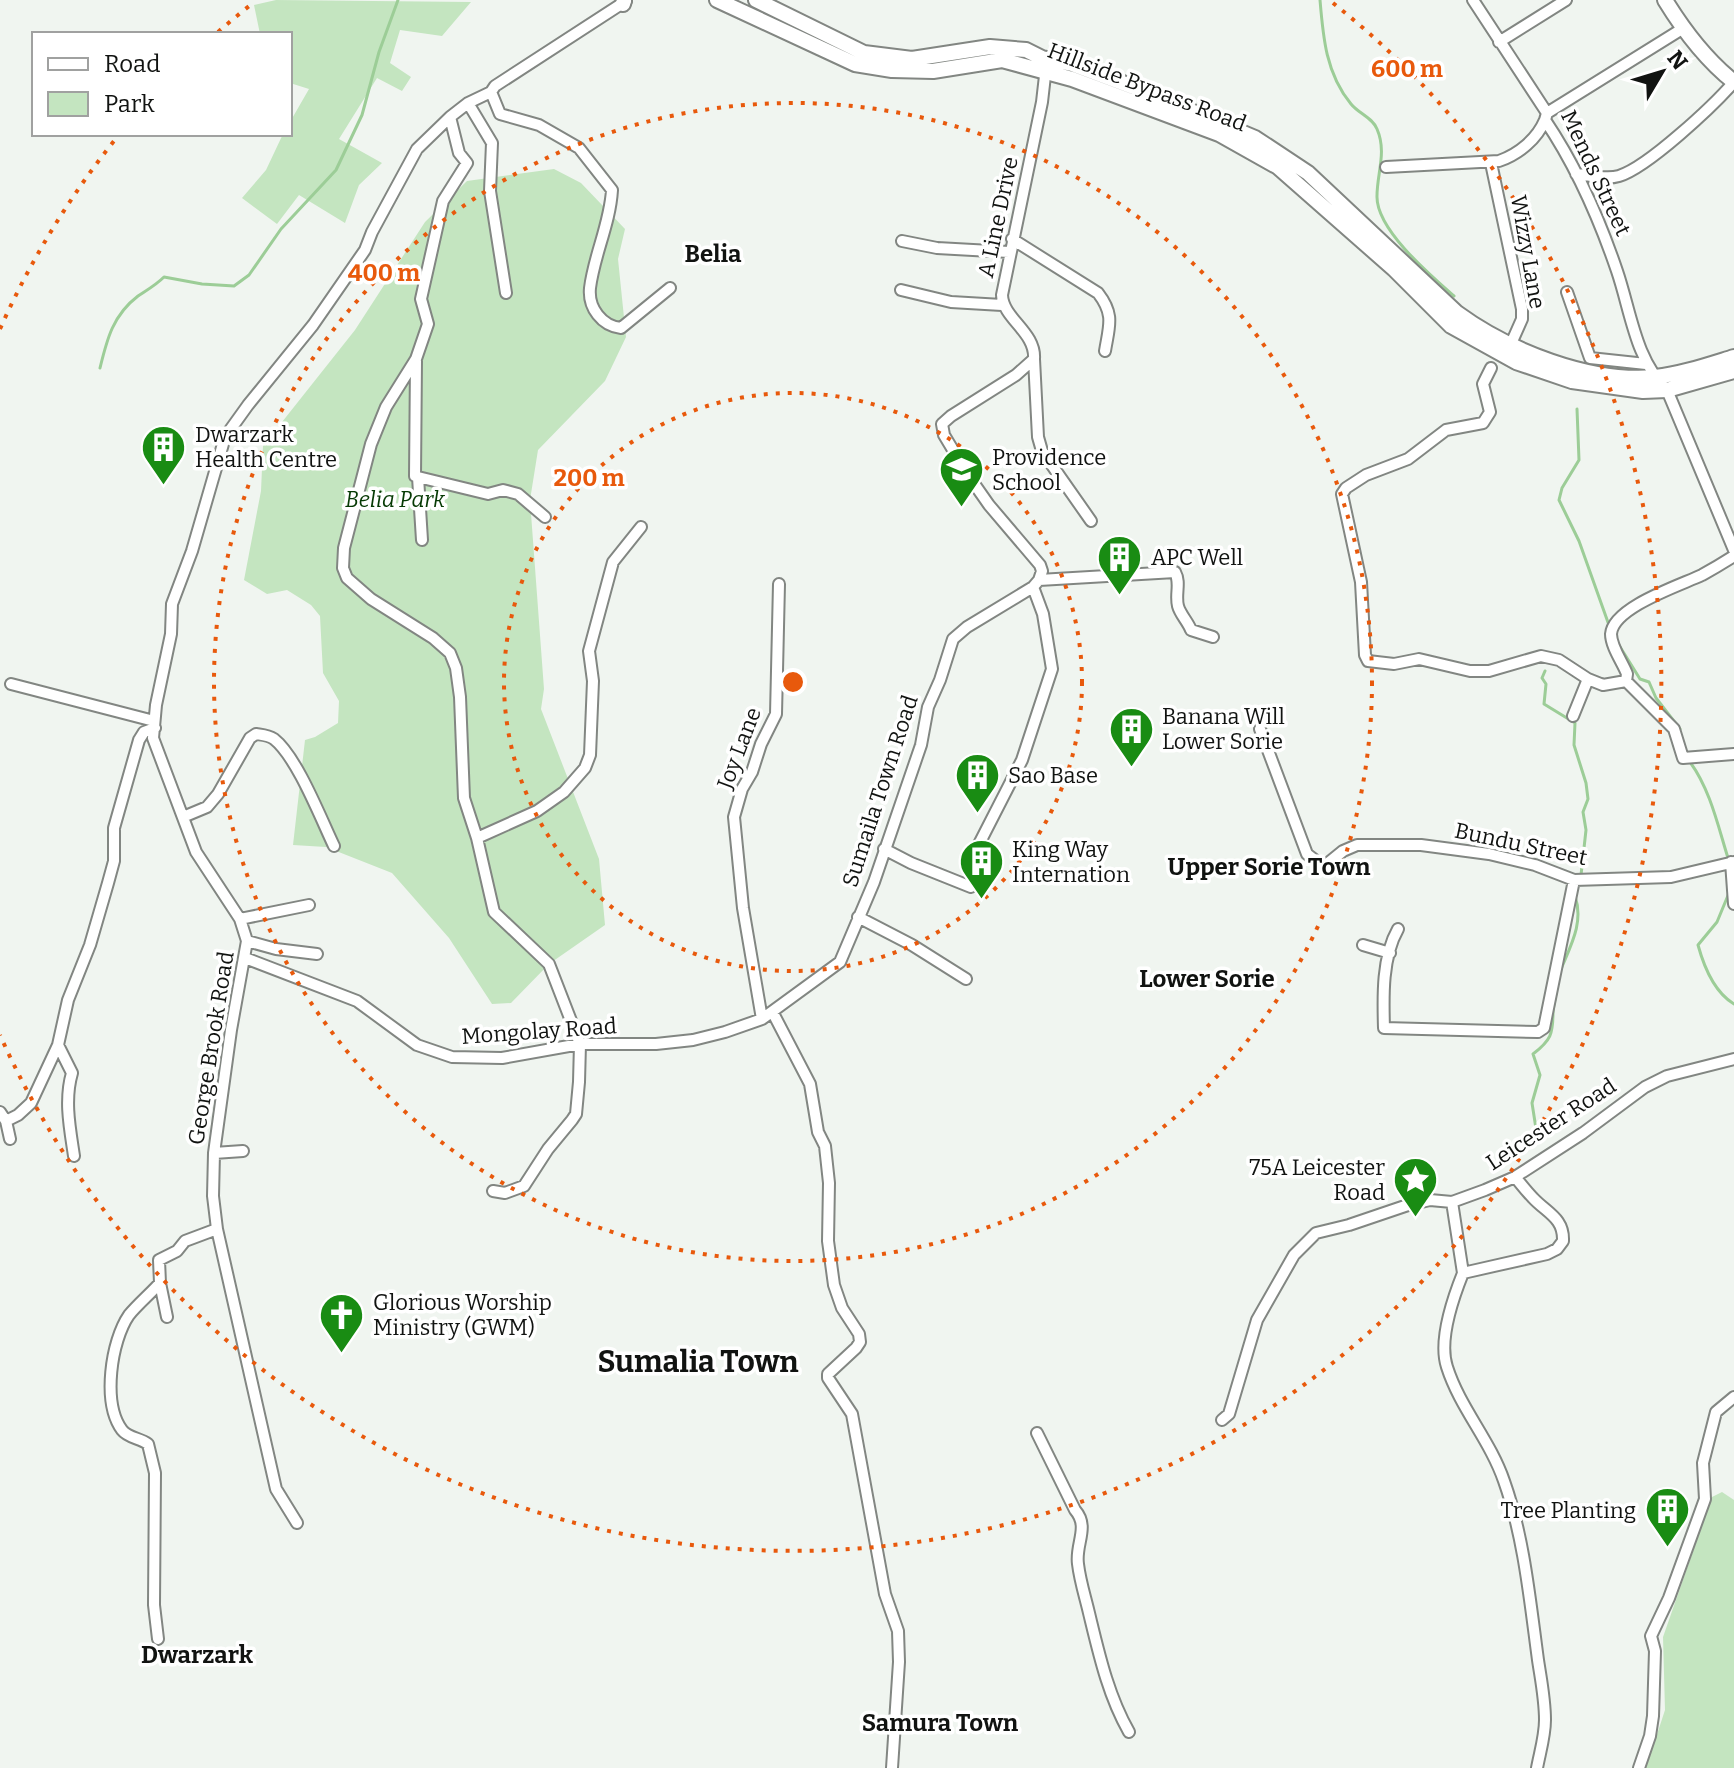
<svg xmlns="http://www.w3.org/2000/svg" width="1734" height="1768" font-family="Bitter,serif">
	<rect width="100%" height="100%" fill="#f0f5f0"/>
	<path fill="#c4e5c0" d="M276,0L471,2L442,36L400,30L390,63L411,77L402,91L377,78L339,139L382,163L359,185L345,223L299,195L277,224L242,198L266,170L283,134H290V122L309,89L290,83V34H260L254,5Z
		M554,169L581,183L625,229L618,259L626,337L605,381L538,450L530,500L544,689L541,709L599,859L605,925L549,964L511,1003L492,1004L449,938L392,873L326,847L293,845L305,740L315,737L338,723L339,701L323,673L320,616L311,605L287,590L267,594L244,580L261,491L263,446L355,330L425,222L467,181Z
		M1722,1492L1734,1500V1768H1646L1665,1710L1663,1637L1712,1497Z"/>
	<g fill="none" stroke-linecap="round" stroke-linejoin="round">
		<path stroke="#9ccd97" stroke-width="3" d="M1320,0C1323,37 1326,74 1351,104C1359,114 1372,117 1377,129C1387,152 1377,173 1377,196C1376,229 1430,275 1454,296
			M100,368C107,339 113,315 138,296C147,290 156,285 164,277L202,284L234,286L249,275L281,229L336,170L362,115L379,52L398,0
			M1577,409L1579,460L1562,488L1559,500L1579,541L1610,628
			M1617,642L1640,679L1649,682L1656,698L1680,729L1678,730
			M1545,671L1542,678L1546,684L1544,704L1575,723L1574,745L1586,783L1588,799L1583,812L1586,830L1581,875
			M1690,762C1710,789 1718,826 1728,858
			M1729,893L1717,922L1698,945C1704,967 1714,992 1734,1004
			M1561,969C1571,945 1584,922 1575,896
			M1537,1135L1532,1103L1540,1075L1533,1054C1551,1040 1553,1034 1553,1012C1553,1006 1556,998 1556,991"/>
		<defs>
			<path id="minor" d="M1473,0L1547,113L1545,120C1576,166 1599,218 1617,271C1631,312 1635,359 1667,390L1734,550
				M1499,42L1566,0
				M491,92L500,114L539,125L579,148L612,190C610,224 594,255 590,288C588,308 602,326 621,328L670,288
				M468,103L492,143L490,191L506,293
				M1547,113L1682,29
				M450,117L459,153L467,163L443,201L421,299L428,324L416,359L386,407L371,444L344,548L343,568L347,578L371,599L433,638L450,653L456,668L460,697L464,798L477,838L494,912L549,964L580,1044L579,1082L576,1114L572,1120L548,1149L524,1186L505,1193L493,1191
				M1491,163L1522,309V319L1510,346
				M1386,167L1499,161C1519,154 1537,139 1545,120
				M1576,174C1589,175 1606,180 1619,176C1648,167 1713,106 1734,82
				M1012,239L1098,293C1115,315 1109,326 1105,351
				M902,241L937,248L1009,252
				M901,290L951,302L1002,305
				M1567,292L1590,358L1646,364
				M1034,359L1038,437L1042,451L1091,521
				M416,361L415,476L418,477L422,540
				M1491,368L1483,384L1490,412L1483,423L1446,430L1408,459L1366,475L1346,488L1342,494L1361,582L1365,655L1368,661L1394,664L1419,659L1470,671H1489L1541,656L1559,660L1588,679L1603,685L1626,681
				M418,477L488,494L503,490L518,494L545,517
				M1734,556C1723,563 1713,569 1702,575C1681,585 1613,607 1611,634C1611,647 1623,663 1627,674L1626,681L1674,729L1683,758L1734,754
				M1039,580L1042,571L1040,565L989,505L968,475L944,435L942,424L951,416L1016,375L1034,359C1036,332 1003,319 1002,295L1042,102L1046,67
				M1039,580L1175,572C1181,583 1175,594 1178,606C1180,614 1188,622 1191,630L1213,637
				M11,684L154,721
				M1573,716L1588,679
				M1260,729L1307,854L1320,864H1327L1343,851L1357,845H1421L1489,854L1535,865L1574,880L1671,877L1734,862
				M183,817L207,807L218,794L250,738L256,734C263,735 268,735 274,739C297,757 321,819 334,846
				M477,838L537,811L564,792L585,768L590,755L593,681L589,651L613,562L641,527
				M884,849L911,863L971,887L975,882L973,867L977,848L1022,760L1052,669L1043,614L1033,587
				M1731,862L1734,904
				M858,917L912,945L966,979
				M240,919L309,905
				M1398,929C1382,957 1383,996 1384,1028L1538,1032L1544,1028L1574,880
				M247,941L276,949L317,954
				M1363,945L1390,953
				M245,958L357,1001L417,1045L452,1057L502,1058L580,1044H656L693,1040L725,1032L762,1019L840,962L874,882L921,745L928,707L940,680L953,639L967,627L1033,587L1039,580
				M773,1013L810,1084L818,1132L825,1146L829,1183L828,1241L834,1285L842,1308L859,1334L860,1342L856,1348L828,1374V1378L852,1414L885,1594L898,1631L899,1662L892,1768
				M762,1019L743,908L734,817L742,789L752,772L761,744L776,714L779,584
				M58,1045L72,1073C64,1100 70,1129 74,1156
				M0,1112L6,1121L10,1139
				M6,1121L18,1115L31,1103L58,1045L68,1000L90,945L108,883L114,861V828L139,740L144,732L155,728
				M214,1153L243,1151
				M1515,1177C1521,1184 1527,1192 1533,1198C1547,1213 1564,1218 1563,1241L1557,1249L1547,1254L1463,1273C1453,1298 1438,1340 1447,1367C1460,1408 1490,1440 1504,1481C1524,1537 1530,1601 1538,1660C1541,1680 1545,1699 1545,1720C1545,1736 1540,1752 1537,1768
				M1452,1202L1463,1273
				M167,1317L160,1283L159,1260L177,1251L185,1241L217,1229
				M1222,1420L1229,1414L1257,1320L1294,1255L1316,1233L1349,1225L1408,1205L1430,1200L1452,1202L1485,1190L1515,1177L1583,1133L1645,1087L1667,1076L1734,1059
				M1037,1433L1075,1510C1090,1527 1075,1544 1078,1564C1080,1581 1085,1596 1089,1613C1099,1654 1108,1695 1129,1732
				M297,1523L276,1489L217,1229L213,1196L214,1153L231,1030L247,941L240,919L196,852L153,738L156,705L171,634L172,604L192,551L225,437L248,405L313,325L365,250L372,232L417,149L450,117L468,103L491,92L495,86L626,1
				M158,1639L154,1605L155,1473L148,1444C140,1438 128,1438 122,1430C102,1403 111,1341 129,1315C138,1304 150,1294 160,1283
				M1639,1768L1650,1736L1653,1716L1655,1651L1651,1636L1669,1598L1705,1499L1703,1463L1716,1412L1734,1397"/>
			<path id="secondary" d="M717,0L855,64L892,70L933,71L1002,60L1072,79L1219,134L1278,167L1394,269L1451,326L1516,362L1572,381L1643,391L1667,390L1734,371
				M756,0L864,53L912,59L990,47L1026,50L1042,58L1072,64L1136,88L1255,138L1308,173L1457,313C1509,351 1590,383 1655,377C1682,374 1708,365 1734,357
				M1665,0C1684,31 1705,59 1734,82
				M623,4L624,0"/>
		</defs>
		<use href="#minor" stroke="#828682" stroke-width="14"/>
		<use href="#secondary" stroke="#828682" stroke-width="18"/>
		<use href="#minor" stroke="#fff" stroke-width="10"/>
		<use href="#secondary" stroke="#fff" stroke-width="14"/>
	</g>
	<g fill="none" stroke="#e8590c" stroke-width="4" stroke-dasharray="4 8">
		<circle cx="793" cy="682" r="289"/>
		<circle cx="793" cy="682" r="579"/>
		<path d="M0 329A868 868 0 0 1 118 136M218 32A868 868 0 0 1 253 3M1333 3A868 868 0 1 1 0 1035"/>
	</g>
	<defs>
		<symbol id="building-pin" viewBox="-11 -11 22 30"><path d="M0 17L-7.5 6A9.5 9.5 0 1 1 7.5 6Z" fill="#198c13" stroke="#fff"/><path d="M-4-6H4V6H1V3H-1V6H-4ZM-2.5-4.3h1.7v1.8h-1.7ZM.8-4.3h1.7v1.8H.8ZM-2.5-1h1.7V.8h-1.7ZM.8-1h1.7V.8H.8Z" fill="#fff"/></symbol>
		<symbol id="school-pin" viewBox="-11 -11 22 30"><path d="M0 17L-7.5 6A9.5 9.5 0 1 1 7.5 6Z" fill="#198c13" stroke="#fff"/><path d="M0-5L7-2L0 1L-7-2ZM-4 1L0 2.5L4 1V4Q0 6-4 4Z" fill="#fff"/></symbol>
		<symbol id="sight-pin" viewBox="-11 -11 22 30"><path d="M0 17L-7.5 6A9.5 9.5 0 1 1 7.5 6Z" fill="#198c13" stroke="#fff"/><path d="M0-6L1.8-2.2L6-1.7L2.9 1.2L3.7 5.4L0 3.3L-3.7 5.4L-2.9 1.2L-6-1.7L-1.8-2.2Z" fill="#fff"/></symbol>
		<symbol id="church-pin" viewBox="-11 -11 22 30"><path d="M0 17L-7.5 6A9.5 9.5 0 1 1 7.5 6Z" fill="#198c13" stroke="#fff"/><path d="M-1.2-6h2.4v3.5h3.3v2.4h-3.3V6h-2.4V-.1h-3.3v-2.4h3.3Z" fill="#fff"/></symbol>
	</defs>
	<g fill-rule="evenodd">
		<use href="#building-pin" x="138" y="422" width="51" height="69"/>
		<use href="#school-pin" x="936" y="444" width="51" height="69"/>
		<use href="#building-pin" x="1094" y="532" width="51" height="69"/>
		<use href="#building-pin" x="1106" y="704" width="51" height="69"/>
		<use href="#building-pin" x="952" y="750" width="51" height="69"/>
		<use href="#building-pin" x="956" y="836" width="51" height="69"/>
		<use href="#sight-pin" x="1390" y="1154" width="51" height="69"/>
		<use href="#church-pin" x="316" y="1290" width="51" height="69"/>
		<use href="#building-pin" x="1642" y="1484" width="51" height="69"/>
	</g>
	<g text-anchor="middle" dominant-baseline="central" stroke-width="7" stroke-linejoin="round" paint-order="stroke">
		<g font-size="22" fill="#111311" stroke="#fff">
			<text transform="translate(1147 87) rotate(21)">Hillside Bypass Road</text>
			<text transform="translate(1596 173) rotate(65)">Mends Street</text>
			<text transform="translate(998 217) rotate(-78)">A Line Drive</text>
			<text transform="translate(1528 252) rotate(80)">Wizzy Lane</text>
			<text transform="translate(739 748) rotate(-69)">Joy Lane</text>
			<text transform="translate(880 791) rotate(-72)">Sumaila Town Road</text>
			<text transform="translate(1521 844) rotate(12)">Bundu Street</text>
			<text transform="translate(539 1031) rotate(-4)">Mongolay Road</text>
			<text transform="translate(211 1048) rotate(-81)">George Brook Road</text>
			<text transform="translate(1551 1124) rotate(-33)">Leicester Road</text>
		</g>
		<g font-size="22" fill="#111311" stroke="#fff" text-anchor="start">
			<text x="195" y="434">Dwarzark<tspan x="195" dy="25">Health Centre</tspan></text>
			<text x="992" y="457">Providence<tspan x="992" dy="25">School</tspan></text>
			<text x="1151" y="557">APC Well</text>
			<text x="1162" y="716">Banana Will<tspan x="1162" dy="25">Lower Sorie</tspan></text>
			<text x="1008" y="775">Sao Base</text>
			<text x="1012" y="849">King Way<tspan x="1012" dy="25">Internation</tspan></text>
			<text x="1385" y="1167" text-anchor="end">75A Leicester<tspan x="1385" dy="25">Road</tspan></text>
			<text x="373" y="1302">Glorious Worship<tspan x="373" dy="25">Ministry (GWM)</tspan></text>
			<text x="1636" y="1510" text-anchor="end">Tree Planting</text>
		</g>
		<g font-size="22" font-style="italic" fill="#063a04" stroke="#fff">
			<text x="395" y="499">Belia Park</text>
		</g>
		<g font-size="24" font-weight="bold" fill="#111311" stroke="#fff">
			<text x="713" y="254">Belia</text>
			<text x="1269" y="867">Upper Sorie Town</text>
			<text x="1207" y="979">Lower Sorie</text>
			<text x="197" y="1655">Dwarzark</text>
			<text x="940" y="1723">Samura Town</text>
		</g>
		<g font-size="30" font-weight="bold" fill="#111311" stroke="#fff">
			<text x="698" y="1362">Sumalia Town</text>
		</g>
	</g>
	<circle cx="793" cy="682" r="12" fill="#e8590c" stroke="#fff" stroke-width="4"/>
	<g font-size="24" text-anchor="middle" font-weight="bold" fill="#e8590c" stroke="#fff" stroke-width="7" stroke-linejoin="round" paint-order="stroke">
		<text x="1407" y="77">600 m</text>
		<text x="384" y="281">400 m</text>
		<text x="589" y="486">200 m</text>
	</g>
	<rect x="32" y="32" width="260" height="104" fill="#ffffff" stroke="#a0a1a0" stroke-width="2"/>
	<rect x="48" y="58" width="40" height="12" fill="#ffffff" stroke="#a0a1a0" stroke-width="2"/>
	<text x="104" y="72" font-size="24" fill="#111311">Road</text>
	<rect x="48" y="92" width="40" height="24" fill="#c4e5c0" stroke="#a0a1a0" stroke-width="2"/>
	<text x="104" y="112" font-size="24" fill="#111311">Park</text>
	<g transform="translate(1662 72) rotate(52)" stroke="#ffffff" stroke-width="6" paint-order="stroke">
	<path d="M0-6L14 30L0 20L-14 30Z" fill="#111311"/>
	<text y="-12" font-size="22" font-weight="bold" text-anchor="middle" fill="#111311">N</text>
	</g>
</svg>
